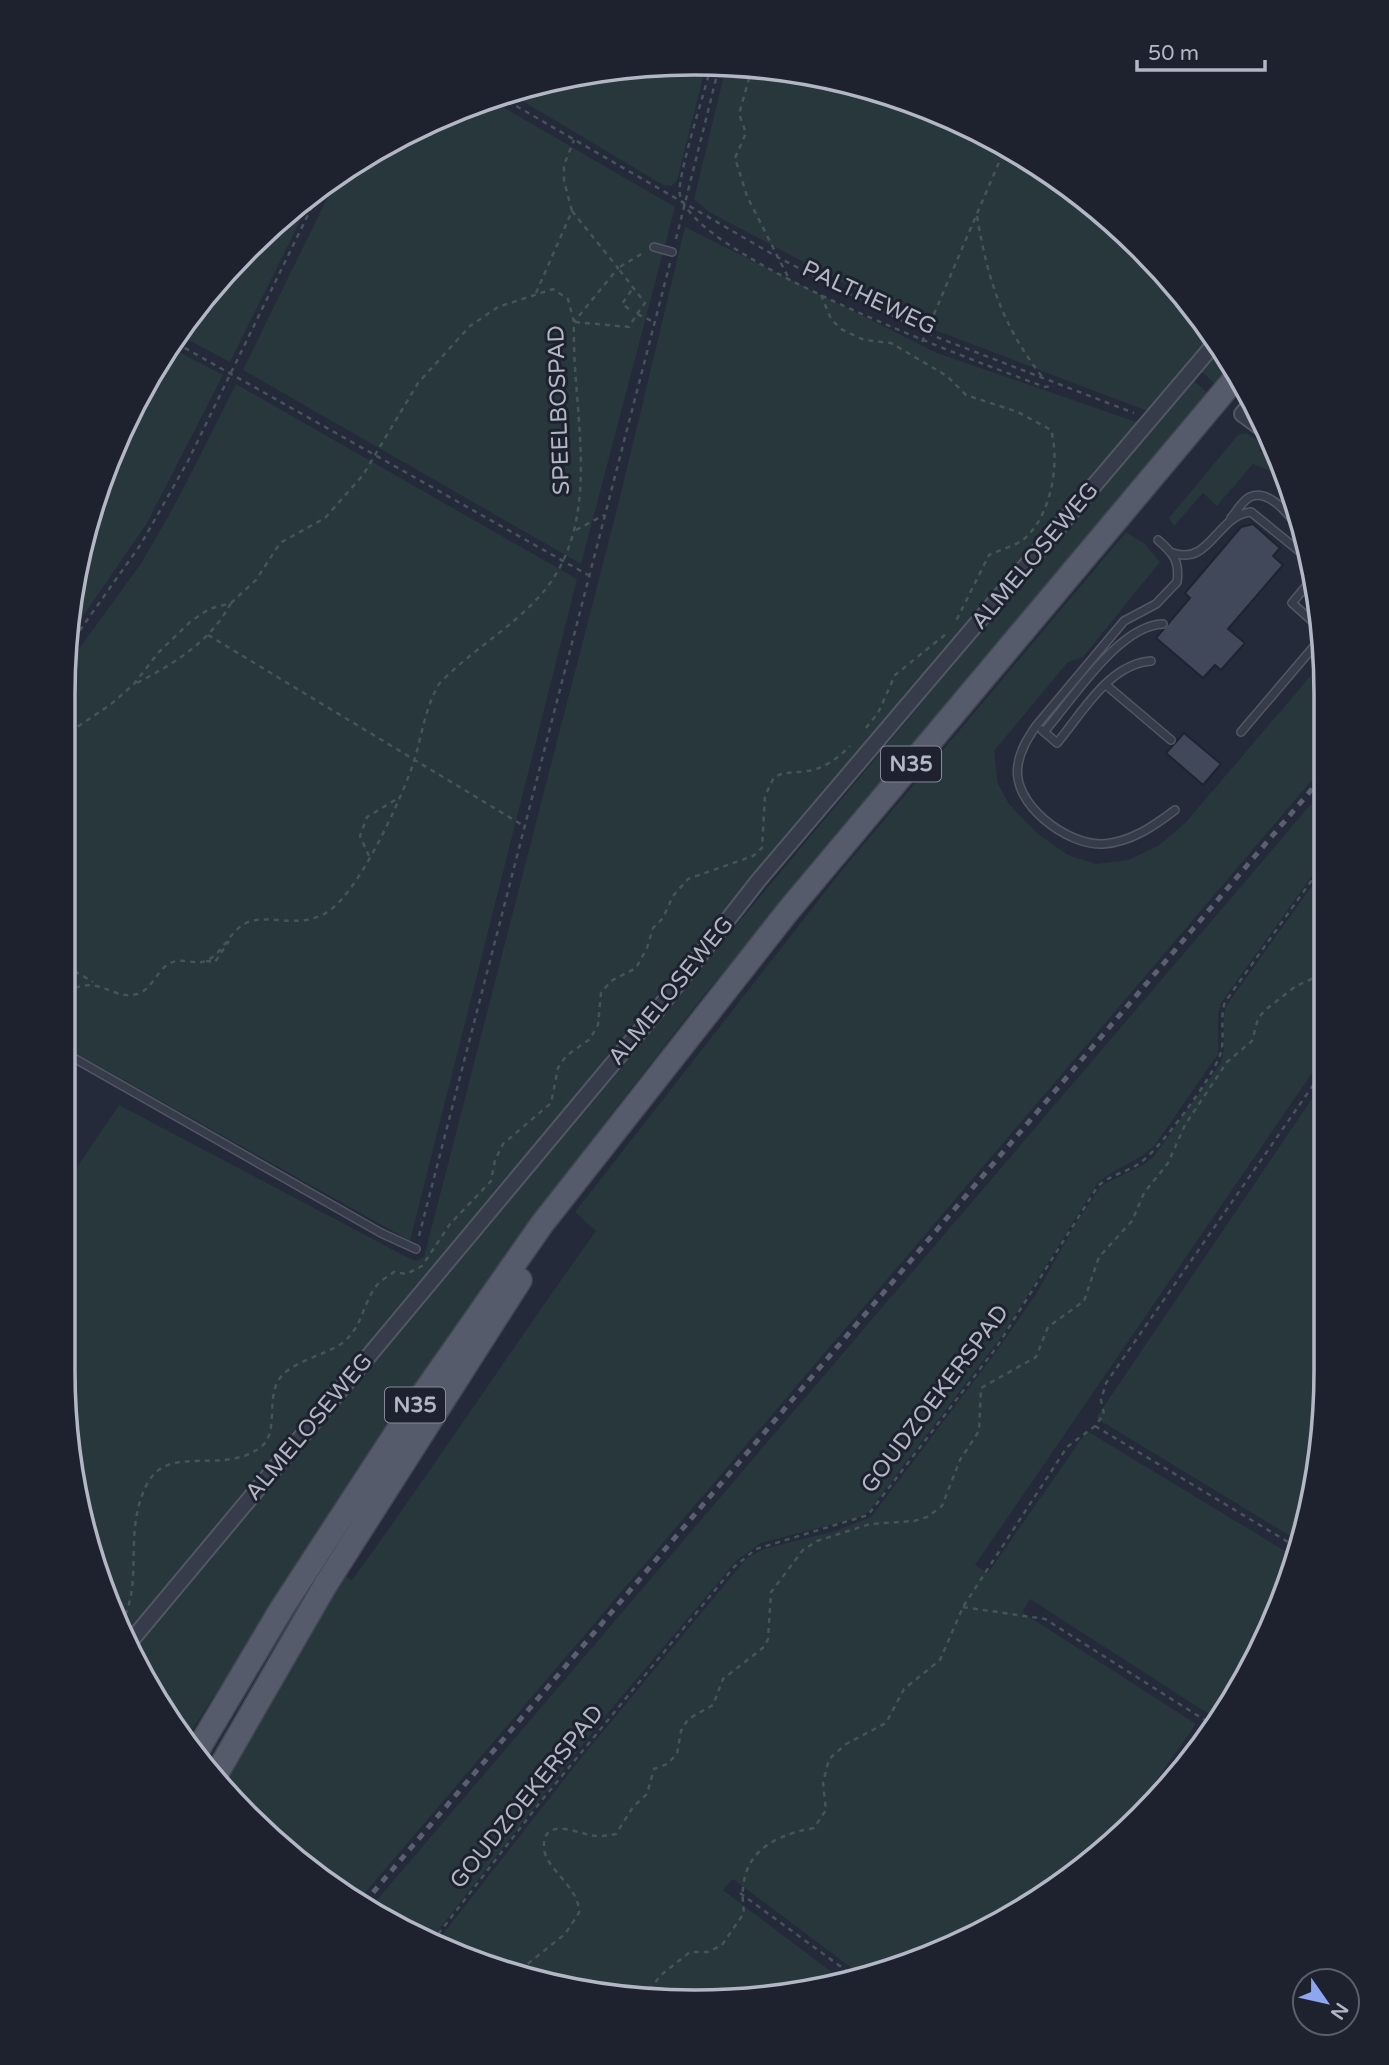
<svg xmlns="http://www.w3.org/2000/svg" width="1389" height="2065" font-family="'Varela Round',sans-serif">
	<rect width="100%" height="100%" fill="#242a39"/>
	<path fill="#27373b" d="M654,64L706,66L677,180L671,186L663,185L509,93L531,84Z
		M726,67L777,68L898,97L1011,148L1111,220L1196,310L1213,338L1150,412L927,327L709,212L694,199Z
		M491,100L675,207L581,564L243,370L338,176L416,128Z
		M315,191L230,362L181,336L220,278Z
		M685,227L937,353L1142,424L755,873L414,1296L127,1635L96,1573L63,1371L64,1186L119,1105L403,1255L416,1261L424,1257L619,501Z
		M1219,348L1231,366L1216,385L1200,370Z
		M173,349L223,375L147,523L68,638V612L128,416Z
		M1192,379L1210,395L704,995L606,1121L447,1340L186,1739L170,1722L133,1648Z
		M236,384L577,579L410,1241L65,1047L68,664L142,562L178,499Z
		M1246,433L1263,444L1259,451L1279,462L1285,480L1278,474L1253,464L1217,506L1203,493L1174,526L1169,518L1238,435Z
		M1126,532L1145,544L1160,562L1083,657L1068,662L994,751L998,784L1009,804L1038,834L1068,855L1096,864L1128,860L1158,846L1187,821L1318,667L1325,672L1324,766L359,1900L310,1871L226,1782L341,1574L352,1580C436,1465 513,1346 596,1231L575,1212L842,870Z
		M1324,789V859L1221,1003L1218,1014V1054L1155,1145C1137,1163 1115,1167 1097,1184L1004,1333L869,1511L860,1517L761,1543L737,1560L607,1714L430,1941L371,1907Z
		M1324,869L1323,1057L975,1565L988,1573L1087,1431L1290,1554L1261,1649L1215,1718L1030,1599L1022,1612L1196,1724L1126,1823L1011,1917L865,1978L733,1879L723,1890L845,1982L654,2001L453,1954L435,1944L581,1758L746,1559L763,1549L835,1531L871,1517L996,1352L1036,1294L1077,1221L1102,1185L1143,1165L1154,1156L1220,1064C1228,1045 1220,1026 1226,1006Z
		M1322,1084L1321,1453L1295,1539L1096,1418Z"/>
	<path fill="#404859" stroke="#1f2430" stroke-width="2" d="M1253,524L1280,548L1273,556L1283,565L1228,629L1245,643L1221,670L1215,665L1203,678L1156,638L1190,598L1185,593L1241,527Z
		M1184,733L1221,764L1203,785L1166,753Z"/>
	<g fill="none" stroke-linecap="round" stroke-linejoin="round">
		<defs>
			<path id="service" d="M654,247L672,252
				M1231,518C1237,511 1242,501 1250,497C1271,487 1296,523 1305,537
				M1158,540C1173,553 1180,561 1177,582L1156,604L1124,621L1036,726C1028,738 1020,750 1018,765C1011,804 1068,846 1103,844C1131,842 1154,826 1175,810
				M1173,553C1210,566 1217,515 1251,512L1309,559
				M1312,579L1292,603L1320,628
				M1106,685L1171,740
				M1042,730L1057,743C1083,712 1109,664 1151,661
				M1044,732C1072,700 1119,625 1163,624
				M1241,732L1322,637
				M65,1053L381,1233L416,1249"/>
			<path id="minor" d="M1252,402L1242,414L1268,433
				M130,1642L655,1013L758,881L1216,342"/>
			<path id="primary" d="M197,1751L282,1608L400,1427L542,1224L788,911L1237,376
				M217,1773L326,1584L520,1280"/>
		</defs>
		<use href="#service" stroke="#535764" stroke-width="10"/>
		<use href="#minor" stroke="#535764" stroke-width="18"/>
		<use href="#primary" stroke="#414652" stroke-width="26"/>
		<path stroke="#455459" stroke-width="2.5" stroke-dasharray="5 5" stroke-linecap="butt" d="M711,66C706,88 676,179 680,195C697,259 977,362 1045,387L1054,386
			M752,68L739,114L746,133L735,158L747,196L789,279
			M499,96L779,258L926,333L1134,413
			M572,211L618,268L574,322
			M977,216C988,281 1002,325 1043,378
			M676,239L719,67
			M536,293L572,211L564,181V165L574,140
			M821,295L831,319L841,329L864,340L891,343L947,376L966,395L1018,412L1051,430C1060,462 1052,515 1024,539C1015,546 999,550 989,555L955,623
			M629,309L622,304L633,288
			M637,314L645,303L618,268L643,253
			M575,322L629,327L637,314L654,322
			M922,342L1006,146
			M176,343L588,575
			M576,530L604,515
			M208,635L524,826
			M68,647L141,544L188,461L322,186
			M137,683C175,663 210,642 231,603
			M866,728L878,713L895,675L946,634
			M369,856L360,836L367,817L400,797
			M206,961L215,962L229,941
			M66,966L93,982
			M66,992C101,973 111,1001 137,994C151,990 156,973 167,965C181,955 196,967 208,960C224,951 230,931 246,923C269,913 295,929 324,914C357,897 398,805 411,770C422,740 423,712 439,684C468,653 507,631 536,600C608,525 571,414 574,322L568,299L553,289L498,307L470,326L418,383L363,475L325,518L280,543L256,580L231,603L209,609L190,622L158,653L134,684L110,705L68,733
			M419,1236L670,263
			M1095,1426L1293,1545
			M963,1607L1045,1619L1211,1724
			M121,1624C145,1580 122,1534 147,1484C169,1442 224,1477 262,1446C278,1433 267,1400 278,1381C289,1362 323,1356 341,1344C363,1328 362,1304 377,1285C381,1280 389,1276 394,1272L406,1274L422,1266L450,1224L491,1181L495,1160L503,1144L551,1103L558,1068L566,1056L590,1039L598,1025L601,993L611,981L636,968L647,948L653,928L663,918L673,896L688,879L753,856L762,848L765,796L774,777C787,771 794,773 807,771C824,769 838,758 850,746
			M1145,1807L1264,1640
			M740,1893L859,1980
			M432,1942L538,1805L734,1567L756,1549L868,1515L996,1348L1098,1186C1111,1174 1126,1173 1140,1163C1160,1149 1213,1077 1220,1055C1226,1038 1219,1019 1225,1002L1324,863
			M520,1970L565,1934L579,1913C580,1887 545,1869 544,1848C542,1818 574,1831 589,1835C598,1837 607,1836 616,1834L633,1807L647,1794L654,1769L667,1764L677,1754L681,1731L688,1719L713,1705L723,1679L764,1647L768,1639L771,1592L803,1550L817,1541L870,1524L914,1521L927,1517L942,1506L960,1460L979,1431L981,1388L1036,1357L1048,1327L1084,1301L1099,1257L1132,1221L1144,1193L1168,1163L1185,1125L1227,1062L1252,1041L1258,1019L1264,1011L1296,986L1323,974
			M643,1998L661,1975L690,1952H708L722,1945L744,1913C736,1859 764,1837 814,1828L826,1810L823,1783L829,1759L846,1744L886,1723L904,1689L940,1660L963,1607L1067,1447L1095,1426L1104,1414L1101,1400L1106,1383L1323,1071"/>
		<use href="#service" stroke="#373c4a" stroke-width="7"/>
		<use href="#minor" stroke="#373c4a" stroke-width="14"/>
		<use href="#primary" stroke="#555b6a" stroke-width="23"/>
		<path stroke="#5a6070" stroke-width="5" stroke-dasharray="7 7" stroke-linecap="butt" d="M364,1903L1324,775"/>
	</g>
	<g text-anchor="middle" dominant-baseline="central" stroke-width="6" stroke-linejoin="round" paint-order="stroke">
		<g fill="#1d222e" stroke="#868a98" stroke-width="2">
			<rect x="881" y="746.5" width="60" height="35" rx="5"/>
			<rect x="385" y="1387.5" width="60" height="35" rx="5"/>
		</g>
		<g font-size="21" font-weight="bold" fill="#b3b7c5">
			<text x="911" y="764">N35</text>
			<text x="415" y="1405">N35</text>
		</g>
		<g font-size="23" fill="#b3b7c5" stroke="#1d222e">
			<text transform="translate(869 298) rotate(25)">PALTHEWEG</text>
			<text transform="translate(559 410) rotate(-92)">SPEELBOSPAD</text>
			<text transform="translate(1035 556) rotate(-50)">ALMELOSEWEG</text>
			<text transform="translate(671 991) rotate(-51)">ALMELOSEWEG</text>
			<text transform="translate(935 1399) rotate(-53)">GOUDZOEKERSPAD</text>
			<text transform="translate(309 1427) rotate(-50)">ALMELOSEWEG</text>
			<text transform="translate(527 1797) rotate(-51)">GOUDZOEKERSPAD</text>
		</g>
	</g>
	<path d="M0 0H1389V2065H0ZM694 75H695A619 619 0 0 1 1314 694V1371A619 619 0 0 1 695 1990H694A619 619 0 0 1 75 1371V694A619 619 0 0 1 694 75Z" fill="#1d222e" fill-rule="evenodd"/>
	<path fill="none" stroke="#b3b7c5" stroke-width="3.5" d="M694 75H695A619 619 0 0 1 1314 694V1371A619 619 0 0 1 695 1990H694A619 619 0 0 1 75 1371V694A619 619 0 0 1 694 75Z"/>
	<g transform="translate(1326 2002) rotate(124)"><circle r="33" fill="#1d222e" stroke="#595e6a" stroke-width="2"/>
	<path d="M0-5L12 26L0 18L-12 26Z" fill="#8da6f0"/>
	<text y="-10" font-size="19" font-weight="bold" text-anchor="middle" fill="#b3b7c5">N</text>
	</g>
	<path d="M1137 60v10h128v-10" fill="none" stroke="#b3b7c5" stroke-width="3.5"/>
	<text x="1148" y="60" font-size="21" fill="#b3b7c5" stroke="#1d222e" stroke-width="5" paint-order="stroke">50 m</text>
</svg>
